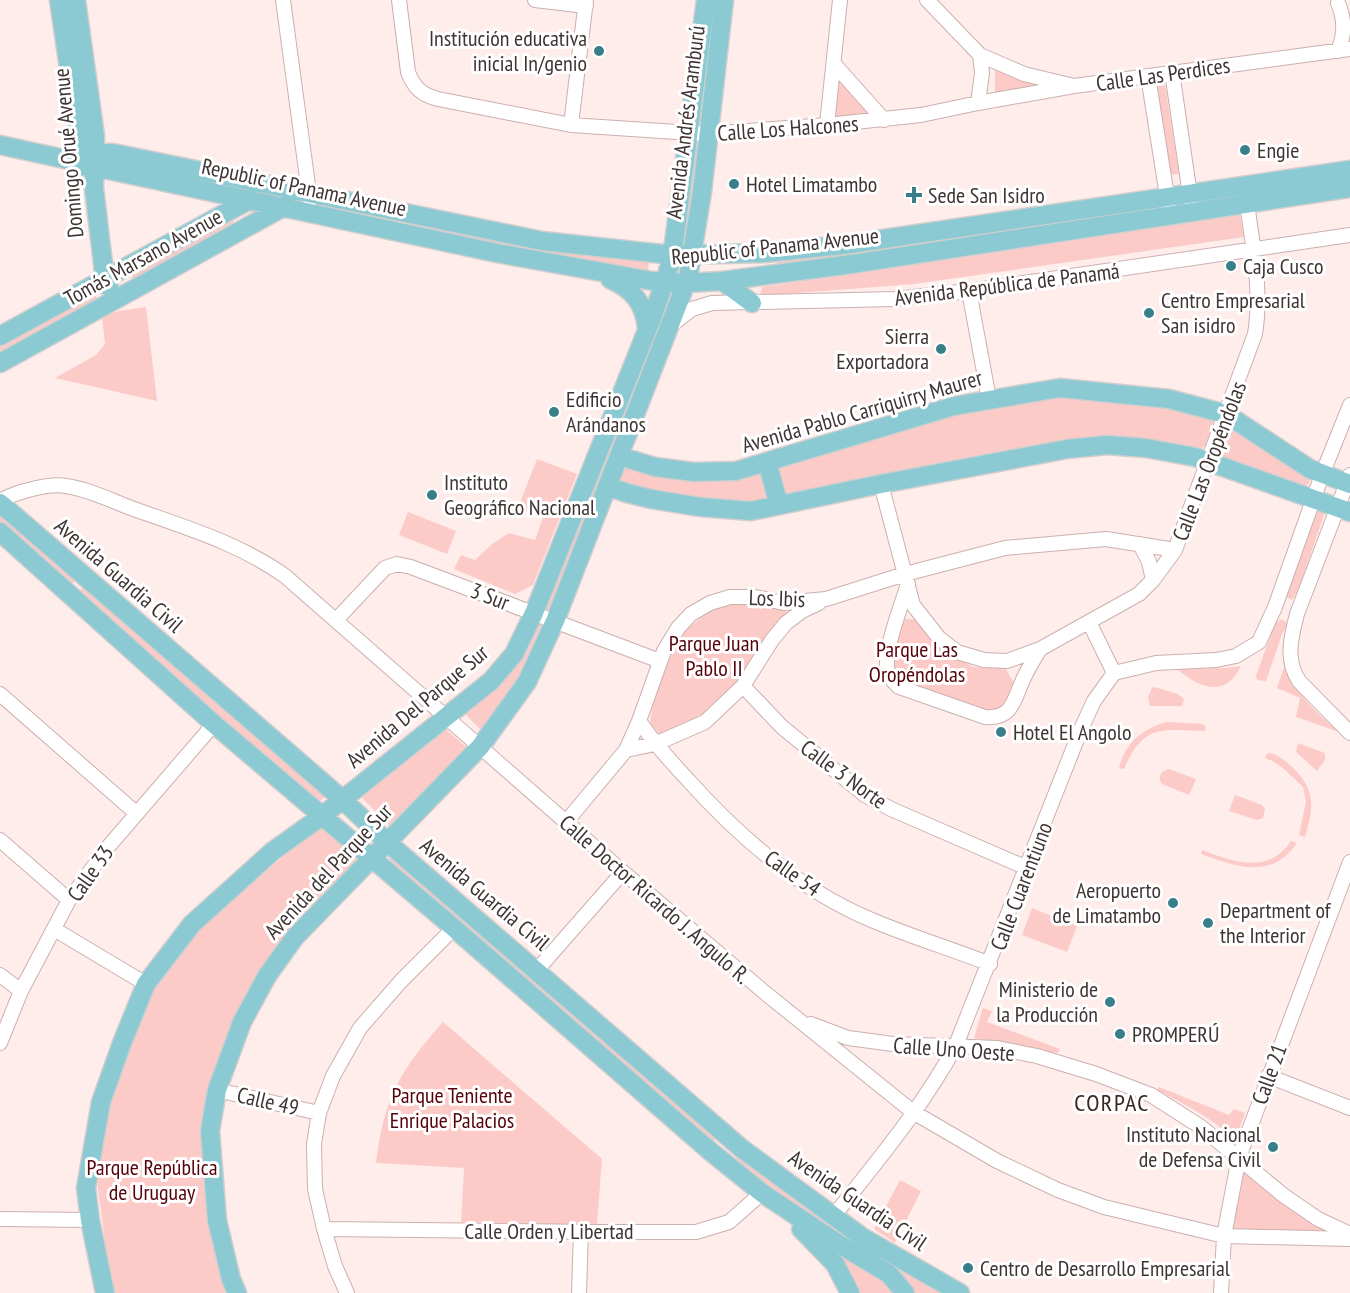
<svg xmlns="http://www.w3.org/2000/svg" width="1350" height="1293" font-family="'PT Sans Narrow',sans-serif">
	<rect width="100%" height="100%" fill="#ffedeb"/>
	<path fill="#fccbc8" d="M995,65L1049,84L995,93Z
		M834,76H842L866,111L867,114L833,120Z
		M1165,84L1179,174L1170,175L1156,85Z
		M315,199L650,259L647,274L314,206Z
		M1161,204L1162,209L777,266L776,259Z
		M230,215L234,223L133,280L129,272Z
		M1240,215L1244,237L914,284L760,296L762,287C922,265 1081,238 1240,215Z
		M93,291L97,298L0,353V342Z
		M146,307L157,401L55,378L96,355L105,344L102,317L119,311Z
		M652,332L660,337L551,609L548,610L544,608Z
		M1058,394L1190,410L1213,417C1214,428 1211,443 1201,449L1097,438L785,496L776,465L905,425Z
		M1233,425L1308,474L1310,479L1309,484L1305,486L1297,485L1219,456L1217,454L1227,426Z
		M537,459L577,474L533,585L515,594L454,569L461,555L475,560L492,544L509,533L535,540L543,517L518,508Z
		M620,466L764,469L770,497L767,502L724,506L616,483Z
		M1322,508L1325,512L1298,591L1292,600L1286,597L1317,512Z
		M0,509L75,578L74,583H69L0,524Z
		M408,512L456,531L447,554L399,535Z
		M84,587L328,795L318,802L77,592Z
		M739,602L777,605L786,611L784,622L738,689L700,719L661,735L650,724L653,701L669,659L685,630L714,608Z
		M537,619L547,623L532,664L484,733L461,710Z
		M902,619H918L942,650L973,667L1006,669L1017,689L1002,710L984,712L907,685L893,677L889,663Z
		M1282,619L1286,622L1287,626L1282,634L1266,681L1257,680L1256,676L1275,623Z
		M1241,666C1226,698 1200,689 1177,669L1225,668Z
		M1284,667C1298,696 1315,711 1339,732L1296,717L1300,698L1277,688Z
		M1154,687L1178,694L1184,699L1182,706H1150L1148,697L1152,688Z
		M1167,722L1203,724L1206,727L1205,731C1161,730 1144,723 1124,769L1119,768C1125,743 1143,728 1167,722Z
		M443,727L471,751L393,829L357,793Z
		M1298,743L1325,753V760L1317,771L1296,752Z
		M1268,753C1278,754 1285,761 1292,767C1316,789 1314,808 1305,837L1299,835L1306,802L1303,787L1283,768L1271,760H1268L1265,757Z
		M1169,769L1196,779L1189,795L1162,784C1157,777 1161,771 1169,769Z
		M1235,795L1262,805L1265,809L1263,818L1257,820L1229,811Z
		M320,825L362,861L286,939L255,977L233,1023L210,1084L231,1293H112L96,1175L108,1096L152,988L192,935Z
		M1291,841L1297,843C1272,880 1236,867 1201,854L1202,850C1234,862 1269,875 1291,841Z
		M391,857L717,1138L711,1143L388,862Z
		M1032,908L1077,926L1067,952L1022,935Z
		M983,1008L992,1011L987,1022L1060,1049L1058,1053L974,1038Z
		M443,1022L602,1159L597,1225L461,1222L464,1168L376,1163C384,1098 400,1070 443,1022Z
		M1159,1087L1229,1115L1234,1109L1245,1113L1235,1141C1213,1118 1186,1105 1157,1090Z
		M739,1156L951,1293H909L735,1165L734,1160Z
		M1243,1171H1245L1329,1232L1324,1234L1232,1228L1230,1224Z
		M900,1180L921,1191L895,1243L874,1229Z
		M844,1254L885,1276L900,1293H854L838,1262Z"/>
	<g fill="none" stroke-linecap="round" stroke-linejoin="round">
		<defs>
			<path id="minor" d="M283,0L310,200
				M399,0L408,72C414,88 422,95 438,99L571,125L707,134L827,125L921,115L978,103L1074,86
				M535,0L586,6
				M927,0L980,55L1024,74L1074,86L1350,49
				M1338,3C1345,20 1345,34 1338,51
				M834,64L884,120
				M1172,72L1191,202
				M1148,76L1170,215
				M978,103L982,73L980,55
				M571,125L586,0
				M827,125L840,0
				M969,291L989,399
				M670,326L692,309L712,303L895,299L969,291L1350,235
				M1350,475L1297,614C1291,637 1285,660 1299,681L1350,733
				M881,484L913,605L939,638L957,652L984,660L1007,661L1040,649L1139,594L1153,580L1175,550L1255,334C1262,292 1253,246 1247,204
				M0,501C15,492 49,483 66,486C88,489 110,500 131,508C184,527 239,543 285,576L623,872L764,992L913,1112L997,1161L1058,1190L1104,1207L1224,1236L1350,1239
				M1140,544L1149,562L1153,580
				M908,584C902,604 882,654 888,672C890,679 894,682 899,687L985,717C1012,719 1013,702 1022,682C1027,670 1034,659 1040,649
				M336,620L385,568L397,564L411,567L660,661
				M1089,622L1114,673
				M743,686L782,727L865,795L891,809L1027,868
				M0,694L136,813
				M639,721C654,743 671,762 689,781C741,839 801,891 874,921C912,937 952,949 990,964
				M626,750L655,744L705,722L743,686L772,640L786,623L802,611L819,603
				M566,822L626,750L639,721L664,651L678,628L691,614L710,603L730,597H755L784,603L826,599L905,574L1005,548L1106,539L1175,550
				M0,840L69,900
				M54,929L146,984
				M537,970L623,872
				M0,975L21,991
				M811,1024L848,1038L893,1044L997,1048L1037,1056L1096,1074L1151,1095L1201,1127L1283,1195L1318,1219L1350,1234
				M0,1043L21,991L69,900L108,847L214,724
				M1268,1076L1350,1108
				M217,1090L319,1113
				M833,1217C876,1162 923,1107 956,1045L1081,729L1094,701L1114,673L1156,663L1216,660L1236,656L1259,642L1275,607L1322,475L1350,405
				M0,1219L90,1220
				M324,1229L600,1232H696L729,1222L762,1193
				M347,1293L335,1266L324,1229L315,1189L314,1144L319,1113L333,1076L360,1028L401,981L454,928
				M579,1293L581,1232
				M1221,1293L1224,1236L1239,1157L1350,862"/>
			<path id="major" d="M59,0L83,164
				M76,0L95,136L94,188L104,272L109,287
				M0,145L69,160L83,166L109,170L497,253L652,281L686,283L722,281L845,265L1350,188
				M69,160L80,154L113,153L542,241L672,255L765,253L843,245L1350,170
				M610,279C633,289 645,304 647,329
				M722,281L752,303
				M0,336L251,199
				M0,363L287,205
				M619,456L655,467L694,472L736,471L954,406L1060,388L1169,399L1226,414L1310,469L1350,484
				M767,462L779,505
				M607,486L627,493L651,499L700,507L751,511L881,484L1067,449L1107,445L1146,448L1195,457L1350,512
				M0,503L342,799L387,842L741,1148L862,1237L960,1293
				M0,532L214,724L454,928L710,1151L762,1193L834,1241L889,1274L905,1293
				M801,1229L835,1264L850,1293
				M105,1293L90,1220L86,1188L101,1102L122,1043L146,984L192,924L273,851L322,816L491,681L514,654L534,613L650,323L667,276L674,243L706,0
				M237,1293L231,1279L217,1220L210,1131L217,1090L242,1022L267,976L295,937L480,747L527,682L555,621L688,278L702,192L724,0"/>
		</defs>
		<use href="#minor" stroke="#cbb0ae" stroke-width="16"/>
		<use href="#major" stroke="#d1cece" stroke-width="21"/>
		<use href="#minor" stroke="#fff" stroke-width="14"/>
		<use href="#major" stroke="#8bcad3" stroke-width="18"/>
	</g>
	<g fill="#397f8a" stroke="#fff" stroke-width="2">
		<circle cx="599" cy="51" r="6"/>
		<circle cx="1245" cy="150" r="6"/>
		<circle cx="734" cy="184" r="6"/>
		<path d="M911 186h6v6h6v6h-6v6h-6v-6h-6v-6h6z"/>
		<circle cx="1231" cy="266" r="6"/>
		<circle cx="1149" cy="313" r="6"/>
		<circle cx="941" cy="349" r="6"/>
		<circle cx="554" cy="412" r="6"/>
		<circle cx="432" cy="495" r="6"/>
		<circle cx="1001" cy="732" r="6"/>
		<circle cx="1173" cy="903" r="6"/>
		<circle cx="1208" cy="923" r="6"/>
		<circle cx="1110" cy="1002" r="6"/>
		<circle cx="1120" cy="1034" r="6"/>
		<circle cx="1273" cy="1147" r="6"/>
		<circle cx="968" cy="1268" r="6"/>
	</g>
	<g text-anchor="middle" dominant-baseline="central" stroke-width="6" stroke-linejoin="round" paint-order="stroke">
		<g font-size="22" fill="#3f3433" stroke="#fff" text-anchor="start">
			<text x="587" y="38" text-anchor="end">Institución educativa<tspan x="587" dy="25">inicial In/genio</tspan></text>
			<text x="1257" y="150">Engie</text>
			<text x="746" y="184">Hotel Limatambo</text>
			<text x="928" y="195">Sede San Isidro</text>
			<text x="1243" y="266">Caja Cusco</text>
			<text x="1161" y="300">Centro Empresarial<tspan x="1161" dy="25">San isidro</tspan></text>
			<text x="929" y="336" text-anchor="end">Sierra<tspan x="929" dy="25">Exportadora</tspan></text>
			<text x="566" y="399">Edificio<tspan x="566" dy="25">Arándanos</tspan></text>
			<text x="444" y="482">Instituto<tspan x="444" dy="25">Geográfico Nacional</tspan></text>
			<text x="1013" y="732">Hotel El Angolo</text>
			<text x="1161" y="890" text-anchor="end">Aeropuerto<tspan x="1161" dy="25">de Limatambo</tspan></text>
			<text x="1220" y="910">Department of<tspan x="1220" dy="25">the Interior</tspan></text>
			<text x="1098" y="989" text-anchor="end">Ministerio de<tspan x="1098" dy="25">la Producción</tspan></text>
			<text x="1132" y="1034">PROMPERÚ</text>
			<text x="1261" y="1134" text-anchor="end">Instituto Nacional<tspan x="1261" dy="25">de Defensa Civil</tspan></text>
			<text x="980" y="1268">Centro de Desarrollo Empresarial</text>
		</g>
		<g font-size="22" fill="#3f3433" stroke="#fff">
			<text transform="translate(1163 74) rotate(-8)">Calle Las Perdices</text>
			<text transform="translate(685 122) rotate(-83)">Avenida Andrés Aramburú</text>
			<text transform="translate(788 128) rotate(-4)">Calle Los Halcones</text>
			<text transform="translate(68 153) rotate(-95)">Domingo Orué Avenue</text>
			<text transform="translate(304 187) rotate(12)">Republic of Panama Avenue</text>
			<text transform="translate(775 246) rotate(-6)">Republic of Panama Avenue</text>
			<text transform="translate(143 257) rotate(-29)">Tomás Marsano Avenue</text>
			<text transform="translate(1007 284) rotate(-7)">Avenida República de Panamá</text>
			<text transform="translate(862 411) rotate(-16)">Avenida Pablo Carriquirry Maurer</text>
			<text transform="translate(1209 461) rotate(-69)">Calle Las Oropéndolas</text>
			<text transform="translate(119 575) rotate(41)">Avenida Guardia Civil</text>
			<text transform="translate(490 596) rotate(21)">3 Sur</text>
			<text transform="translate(777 598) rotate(2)">Los Ibis</text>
			<text transform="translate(417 706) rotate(-40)">Avenida Del Parque Sur</text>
			<text transform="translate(844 774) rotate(36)">Calle 3 Norte</text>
			<text transform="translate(328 871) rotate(-47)">Avenida del Parque Sur</text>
			<text transform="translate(90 873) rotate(-55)">Calle 33</text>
			<text transform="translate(793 873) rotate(35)">Calle 54</text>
			<text transform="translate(1021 886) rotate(-69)">Calle Cuarentiuno</text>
			<text transform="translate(485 894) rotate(40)">Avenida Guardia Civil</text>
			<text transform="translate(655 899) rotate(41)">Calle Doctor Ricardo J. Angulo R.</text>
			<text transform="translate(954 1049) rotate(4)">Calle Uno Oeste</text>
			<text transform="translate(1269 1074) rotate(-70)">Calle 21</text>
			<text transform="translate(268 1101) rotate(13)">Calle 49</text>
			<text transform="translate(858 1200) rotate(34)">Avenida Guardia Civil</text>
			<text x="549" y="1231">Calle Orden y Libertad</text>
		</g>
		<g font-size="22" fill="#56010b" stroke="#fff">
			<text x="714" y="643">Parque Juan<tspan x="714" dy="25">Pablo II</tspan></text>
			<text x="917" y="649">Parque Las<tspan x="917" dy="25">Oropéndolas</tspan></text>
			<text x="452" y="1095">Parque Teniente<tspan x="452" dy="25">Enrique Palacios</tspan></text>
			<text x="152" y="1167">Parque República<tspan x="152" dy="25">de Uruguay</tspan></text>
		</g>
		<g font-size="24" letter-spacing="1.5" fill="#3a2524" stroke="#fff">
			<text x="1112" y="1102">CORPAC</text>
		</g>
	</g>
</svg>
